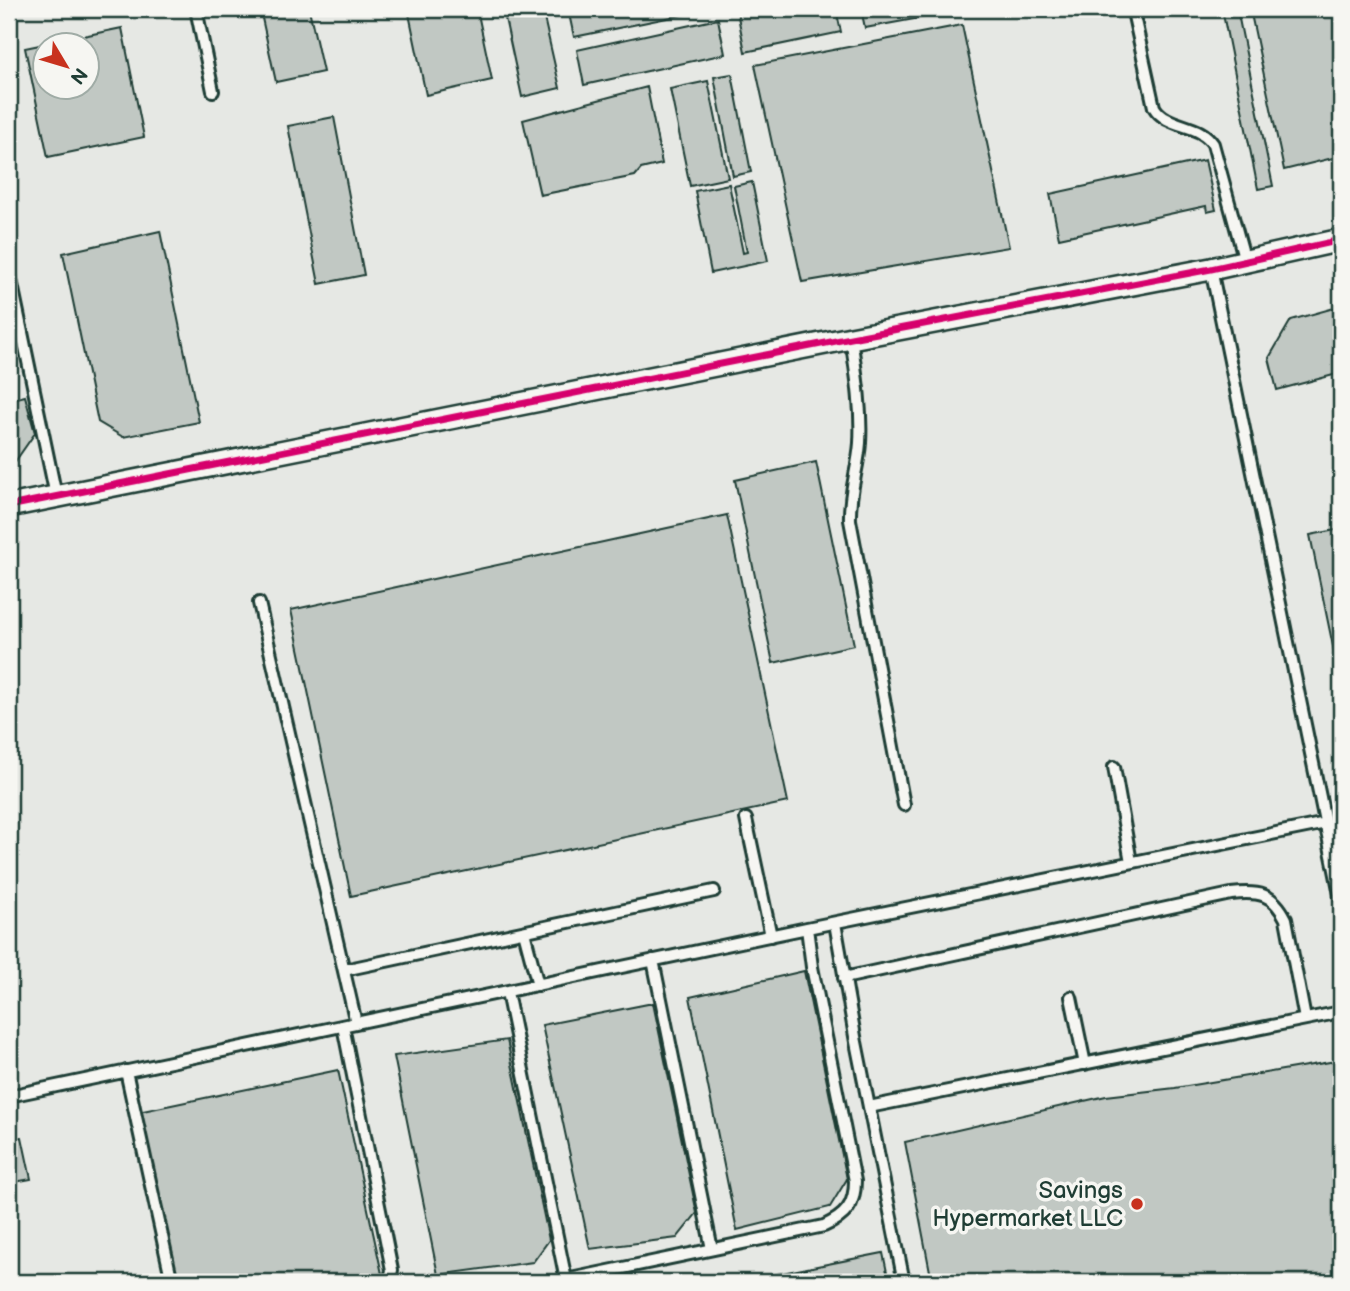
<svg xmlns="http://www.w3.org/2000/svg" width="1350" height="1291" font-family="'Balsamiq Sans',sans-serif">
	<rect width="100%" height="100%" fill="#f6f6f2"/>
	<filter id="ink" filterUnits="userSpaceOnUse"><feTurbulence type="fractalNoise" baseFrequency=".0143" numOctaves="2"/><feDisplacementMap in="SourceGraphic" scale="14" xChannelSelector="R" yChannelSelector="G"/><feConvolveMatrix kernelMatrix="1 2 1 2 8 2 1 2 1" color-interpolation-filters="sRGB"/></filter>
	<g filter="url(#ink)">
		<path fill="#e6e8e4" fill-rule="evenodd" d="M9,9H1341V1282H9ZM46,46H88V88H46Z"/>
		<path fill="#c1c8c3" stroke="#1f3d34" stroke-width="2" fill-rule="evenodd" d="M260,9H309L323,72L276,82Z
			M408,9H477L492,80L426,95Z
			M503,9H542L560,88L522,97Z
			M568,9H711L574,37Z
			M748,9H836L841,32L745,52L737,11Z
			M861,9H957L958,11L865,28Z
			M1222,9H1237L1273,186L1258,189Z
			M1250,9H1341V156L1284,170Z
			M718,19L725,54L584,85L577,50Z
			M962,25L1009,247L802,282L755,65Z
			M122,28L144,137L48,157L25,48ZM46,46H88V88H46Z
			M732,74L751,172L733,176L714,77Z
			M708,81L728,178L690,186L670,89Z
			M647,87L662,164L641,169L635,176L540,195L523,120Z
			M334,117L364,275L319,284L288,126Z
			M1205,160L1216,210L1207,212L1206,206L1059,238L1050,194Z
			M752,182L768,261L711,273L695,191L729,184L743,253L747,252L734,186Z
			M160,231L199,422L123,437L98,422L63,253Z
			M1341,306V349L1337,350L1341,373L1277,390L1269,358L1291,320Z
			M25,396L35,433L12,466H9V400Z
			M816,462L854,645L773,663L735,480Z
			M727,515L788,802L351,896L291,610Z
			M1341,529V685L1310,535Z
			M804,971L847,1179L830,1207L737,1230L690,997Z
			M653,1003L697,1213L677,1238L590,1249L542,1025Z
			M507,1040L549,1240L533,1262L438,1275L394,1056Z
			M1336,1061L1341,1083V1099L1334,1100L1341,1143V1282H932L905,1142L1106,1096L1175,1088Z
			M338,1070L382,1274L341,1282H178L138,1112Z
			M22,1137L31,1179L9,1183V1139Z
			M883,1253L889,1282H731L747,1280Z"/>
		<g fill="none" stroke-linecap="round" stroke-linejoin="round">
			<defs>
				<path id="lane" d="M196,9L213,91
					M1134,16L1154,107C1167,129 1199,122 1213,144L1245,261
					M1211,269L1341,899
					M9,270L56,496
					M851,338C856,372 862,408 860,443C858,470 849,491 850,520L904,805
					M259,603L356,1023
					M1114,767L1131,862
					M746,819L771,936
					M835,923L856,1042L904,1282
					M524,932L538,985
					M653,960L712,1249
					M344,970L714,891
					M844,978L1231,894C1259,891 1273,893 1286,919L1305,1019
					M507,992L566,1280
					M1071,997L1085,1064
					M343,1026L392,1270L390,1279L387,1282
					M126,1071L172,1282
					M9,1096L807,928L1326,823
					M869,1107L1341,1012
					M556,1282L824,1226C846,1216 855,1205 855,1181L812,967L807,928"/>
				<path id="street" d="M9,506L851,338L1211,269L1341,240"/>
			</defs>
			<use href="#lane" stroke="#1f3d34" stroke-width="16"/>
			<use href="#street" stroke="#1f3d34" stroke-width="26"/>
			<use href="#lane" stroke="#f6f6f2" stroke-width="10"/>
			<use href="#street" stroke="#f6f6f2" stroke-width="21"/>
			<defs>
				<path id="cycleway" d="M9,506L851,338L1211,269L1341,240"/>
			</defs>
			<use href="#cycleway" stroke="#f6f6f2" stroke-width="11"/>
			<use href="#cycleway" stroke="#d6006c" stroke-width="7"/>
		</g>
	</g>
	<circle fill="#c8321e" stroke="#f6f6f2" stroke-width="2.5" cx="1137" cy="1204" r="7"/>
	<g text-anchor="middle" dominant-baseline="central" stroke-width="7" stroke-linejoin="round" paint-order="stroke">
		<g font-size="24" fill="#1f3d34" stroke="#f6f6f2" text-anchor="end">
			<text x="1123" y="1190">Savings<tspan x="1123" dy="28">Hypermarket LLC</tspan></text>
		</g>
	</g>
	<rect width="1350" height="1291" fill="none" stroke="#f6f6f2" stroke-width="35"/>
	<rect x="18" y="18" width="1315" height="1256" fill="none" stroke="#1f3d34" stroke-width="2.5" filter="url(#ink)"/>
	<g transform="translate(66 66) rotate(128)"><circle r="33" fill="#f6f6f2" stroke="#a0aca6" stroke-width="2"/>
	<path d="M0-5L12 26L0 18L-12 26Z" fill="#c8321e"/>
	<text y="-10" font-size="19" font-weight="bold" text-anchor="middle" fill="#1f3d34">N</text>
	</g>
</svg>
